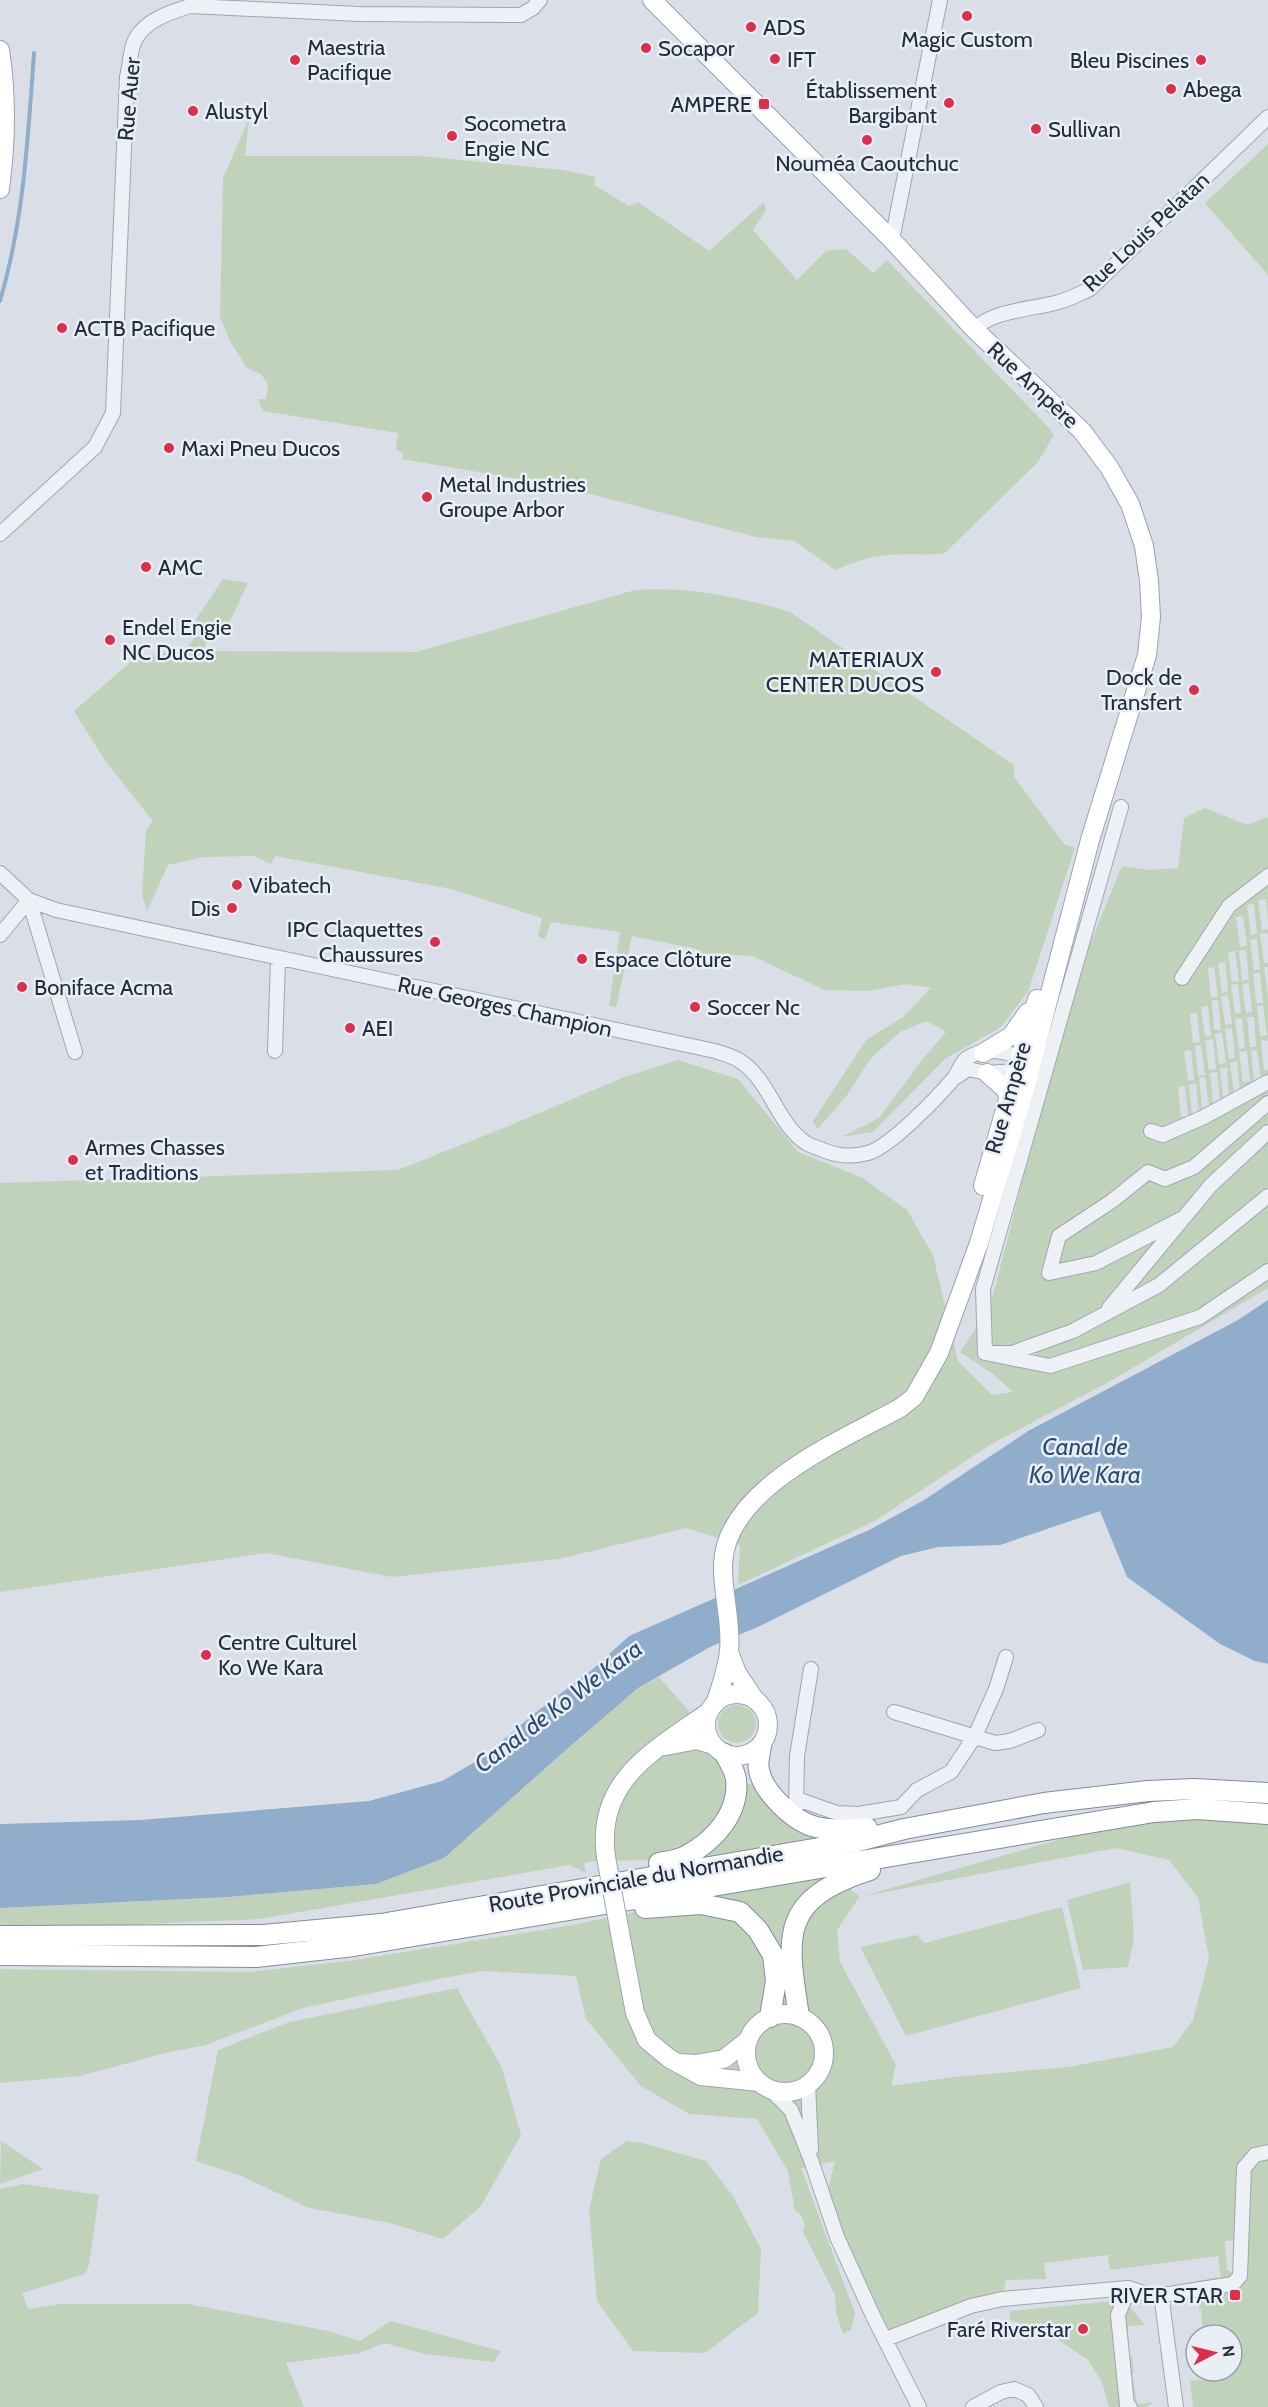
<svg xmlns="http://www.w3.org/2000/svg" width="1268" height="2407" font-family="Cabin,sans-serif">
	<rect width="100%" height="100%" fill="#dadfe7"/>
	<path fill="#c0d2ba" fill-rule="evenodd" d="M249,119L245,156H420L563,170L596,177L594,185L629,206L638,202L709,251L764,202L766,210L753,230L797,280L826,251L846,249L873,273L887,260L1048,427L1054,435L1038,462L945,553C926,556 908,553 889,555C870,556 852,563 835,570L795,541L756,537L559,486L402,459L403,454L396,449L398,433L263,411L258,399H266L268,385L261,374L247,368L230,341L220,317L223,178Z
		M1268,144V275L1205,203Z
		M223,579L248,583L228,625L208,630L204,651L416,652L635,590C687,586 741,597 790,612L1014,765V777L1065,845L1075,848L1028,992L1001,1027L945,1059L873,1132L841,1137L879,1118L922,1060L946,1032L927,1021L900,1032L871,1058L847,1095L818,1129L813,1121L866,1040L903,1017L931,988L906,984L868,991L825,990L752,956L712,954V971L701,959L697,949L632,936L616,1007L609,1006L620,932L551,922L545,939L538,937L542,918L451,889L275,856L271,864L254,856L204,857L168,865L147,911L142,895L146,830L153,821L106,762L74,711L134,659L185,649L193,640L196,619Z
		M1205,808L1247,825L1268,817V923L1266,899L1258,900L1262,930L1268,929V937L1267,933L1260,934L1264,963H1268V967H1264L1268,997V1041L1261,1040L1264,1070H1268V1288L1114,1379L988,1446L875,1521L738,1585L740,1545L686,1528L559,1559L392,1577L266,1553L0,1592V1183L398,1170L511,1125L622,1078L678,1060L738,1079L798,1152L863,1178L907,1210L933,1255L958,1361L992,1395L1013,1392L994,1375L960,1352L990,1307L1072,988L1122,866L1149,870L1178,868L1184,818ZM1254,904L1257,934L1251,935L1247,905ZM1243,916L1247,945L1240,947L1236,917ZM1257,939L1260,969L1254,970L1250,940ZM1246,950L1249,979L1242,981L1239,951ZM1235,951L1239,981L1232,982L1228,952ZM1225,962L1228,991L1222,993L1218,963ZM1214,967L1218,997L1211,998L1208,968ZM1253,973H1260L1263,1003H1256ZM1249,983L1252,1012L1246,1013L1242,984ZM1238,984L1241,1013L1235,1014L1231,985ZM1228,995L1232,1024L1225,1025L1221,996ZM1212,1000H1218L1221,1030H1214ZM1263,1005L1267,1035L1260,1036L1257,1006ZM1208,1006L1211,1036L1205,1037L1201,1007ZM1197,1013L1200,1042L1193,1043L1190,1014ZM1247,1017H1254L1256,1047H1250ZM1242,1018L1245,1048L1239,1049L1235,1019ZM1232,1028L1235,1058L1229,1059L1225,1029ZM1222,1033L1226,1063L1219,1064L1215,1034ZM1213,1039L1216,1069L1209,1070L1205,1040ZM1201,1045L1205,1075L1198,1076L1195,1046ZM1191,1050L1194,1080L1188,1081L1184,1051ZM1257,1050L1261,1080L1254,1081L1251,1051ZM1247,1051L1250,1081L1243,1082L1239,1052ZM1237,1061L1240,1091L1234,1092L1230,1063ZM1220,1068H1227L1229,1098H1223ZM1217,1072L1220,1102L1213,1103L1210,1073ZM1205,1077L1209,1107L1202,1108L1199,1078ZM1196,1084L1199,1114L1192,1115L1189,1085ZM1185,1086L1188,1116L1181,1117L1178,1087Z
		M659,1677L687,1709L741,1785L756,1783L840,1836L708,1859L594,1861L584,1863L586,1873L570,1865L260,1919L0,1930V1908L228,1897L376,1884L559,1756L638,1688Z
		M718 1724a19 19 0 1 1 38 0a19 19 0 1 1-38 0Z
		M1154,1812L1268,1815V2407H1193L1190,2381L1207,2379L1208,2371H1232V2335H1202L1201,2330L1203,2329L1201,2309L1199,2308L1197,2281L1221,2277L1218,2256L1110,2270L1108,2255L1044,2263L1046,2279L1006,2280L1002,2299L886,2339L825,2202L835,2161L801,2168L855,2313L851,2330L843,2334L836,2312L835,2295L803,2232L805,2226L801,2215L795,2211L788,2171L757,2119L689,2114L641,2086L586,2019L576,1976L483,1971L443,1978L303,2008L206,2045L165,2053L80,2076L0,2083V1969L249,1972L348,1961L567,1926L829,1872L860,1897ZM1116,1848L1169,1860L1198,1898L1209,1958L1193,2020L1173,2047L1068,2067L954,2077L891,2086L896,2065L840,1962L837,1930L859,1897ZM1241,2240L1240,2276L1227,2270L1225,2241Z
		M1130,1882L1134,1938L1128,1967L1083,1970L1067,1900Z
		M1062,1907L1081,1988L906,2036L860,1947L917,1935L924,1943Z
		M457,1988L502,2068L521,2135L481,2206L443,2239L390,2223L309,2208L239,2175L196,2161L218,2050L289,2022Z
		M1,2141L43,2169L0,2184Z
		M627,2141L643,2143L706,2161L733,2196L761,2249L758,2313L705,2353L633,2351L597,2301L589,2209L601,2159Z
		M23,2184L99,2195L89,2265L85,2274L22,2293L28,2309L61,2304H188L328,2331L360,2341L391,2321L501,2351L494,2362L425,2354L384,2343L360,2353L286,2363L304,2407H0V2189Z
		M1124,2300L1145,2325L1128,2326L1129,2355L1132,2356L1134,2374H1132L1137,2404L1154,2402L1146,2407H1109L1102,2382L1088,2360L1048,2333L1010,2320V2311Z"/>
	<path fill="#91adcc" d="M1268,1300V1664L1255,1661L1220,1644L1127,1577L1100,1511L1000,1545L938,1547L901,1556L760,1626L710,1647L638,1688L559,1756L444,1858L376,1884L228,1897L0,1908V1824L141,1820L369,1801L442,1781L482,1758L535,1713L593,1669L629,1636L869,1530L924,1500L1028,1431L1238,1320Z"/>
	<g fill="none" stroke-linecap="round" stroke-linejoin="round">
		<path stroke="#91adcc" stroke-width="4" d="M0,301C24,220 28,136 34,53"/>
		<defs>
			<path id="minor" d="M892,240L940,0
				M974,329C995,310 1028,310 1055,303C1068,300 1079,294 1090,289L1268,117
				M0,534L95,447L113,413L127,77C130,66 130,50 135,40C145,20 171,12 190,6L359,14L521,15L533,8L540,0
				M0,873L29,900L56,910L715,1051C723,1054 733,1056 740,1061C770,1080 777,1124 806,1143C811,1146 818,1148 823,1150C837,1156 853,1157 868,1153C890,1147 938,1097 954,1078C958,1073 961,1063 966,1059C981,1047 1013,1049 1025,1064
				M29,900L75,1052
				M0,935L29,900
				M1182,978L1229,906L1268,876
				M275,1051L278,959
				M956,1077L968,1069L987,1073L1015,1071L1023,1066
				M1151,1131L1163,1135L1204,1117L1268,1082
				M1268,1196L1159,1285L1073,1331L1012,1353H985L1050,1366L1200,1317L1268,1271
				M1183,1218L1096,1263L1049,1273L1059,1236L1112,1201L1148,1172L1165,1179L1194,1167L1268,1103
				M1109,1308L1211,1185L1268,1132
				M985,1353L983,1289L1121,807
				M894,1712L995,1743L1010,1741L1038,1730
				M797,1799L837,1813L859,1814L901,1807L917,1790L951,1772L975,1736L996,1689L1006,1657
				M796,1807L797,1756L811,1669
				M808,2084L811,2149
				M769,2088L791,2110L811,2160L837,2237L874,2318L919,2407
				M1161,2294L1176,2407
				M886,2339L971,2306L1002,2299L1128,2288L1147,2294H1169L1233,2284L1240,2276L1244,2168L1255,2155L1268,2152
				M973,2407L1001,2392L1014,2389L1028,2395L1036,2407
				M1130,2407L1127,2405L1118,2315L1124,2300L1134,2290"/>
			<path id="major" d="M652,0L892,240L974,329L1082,431L1109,467L1130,504L1144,546L1149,581L1151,617L1147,655L1090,840L1026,1085L979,1243L939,1353L914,1397L900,1408C842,1440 726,1488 723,1564C722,1593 732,1622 729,1651C727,1669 721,1687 715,1704
				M0,50C7,95 6,144 0,189
				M983,1053L1011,1036L1028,1012
				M987,1073L1004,1088L1009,1096
				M983,1186L1037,999
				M729,1652L737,1673L755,1700
				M706 1725a31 31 0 1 1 62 0a31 31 0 1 1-62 0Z
				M666,1746L697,1740L713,1745
				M606,1857C595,1780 655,1750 710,1711
				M623,1949L635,2013L647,2040L670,2059L701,2076L759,2082
				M746 2053a39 39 0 1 1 78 0a39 39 0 1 1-78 0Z
				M680,2063L696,2064L724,2059L748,2040"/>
			<path id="highway" d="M761,1746C760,1753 757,1763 759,1770C763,1792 794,1822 816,1827C833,1831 851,1830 867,1828
				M659,1863C668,1861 679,1860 686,1856C714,1841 740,1813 736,1779C735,1771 729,1762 725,1754
				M645,1908L701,1904L740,1912L758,1930L773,1955L776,1981L770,2017
				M0,1936L263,1935L381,1924L854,1842L904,1829L1044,1803L1148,1791L1194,1789L1268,1793
				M0,1955L256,1957L354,1946L1154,1812L1197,1809L1268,1814
				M799,2016C786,1934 780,1899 870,1870"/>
		</defs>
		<use href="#minor" stroke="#9fa6b1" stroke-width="16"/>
		<use href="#major" stroke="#98a3b4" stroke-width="20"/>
		<use href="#highway" stroke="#808c9f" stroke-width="22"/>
		<use href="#minor" stroke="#edf0f5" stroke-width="14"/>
		<use href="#major" stroke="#fff" stroke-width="18"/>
		<use href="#highway" stroke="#fff" stroke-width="20"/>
		<defs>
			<path id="major-bridge" d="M606,1857L623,1949"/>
		</defs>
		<use href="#major-bridge" stroke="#98a3b4" stroke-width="20" stroke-linecap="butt"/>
		<use href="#major-bridge" stroke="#fff" stroke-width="18"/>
	</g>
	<g fill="#dc2f4a" stroke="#eaeef5" stroke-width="2">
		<circle cx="967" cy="16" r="6"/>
		<circle cx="751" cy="27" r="6"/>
		<circle cx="646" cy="48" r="6"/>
		<circle cx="775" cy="59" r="6"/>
		<circle cx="295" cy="60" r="6"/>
		<circle cx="1201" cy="60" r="6"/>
		<circle cx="1171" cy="89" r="6"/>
		<circle cx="949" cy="103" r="6"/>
		<rect x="758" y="98" width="12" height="12" rx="3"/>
		<circle cx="193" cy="111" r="6"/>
		<circle cx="1036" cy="129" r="6"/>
		<circle cx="452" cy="136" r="6"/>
		<circle cx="867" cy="140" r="6"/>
		<circle cx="62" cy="328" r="6"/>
		<circle cx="169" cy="448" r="6"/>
		<circle cx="427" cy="497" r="6"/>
		<circle cx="146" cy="567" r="6"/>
		<circle cx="110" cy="640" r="6"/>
		<circle cx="936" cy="672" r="6"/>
		<circle cx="1194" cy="690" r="6"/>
		<circle cx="237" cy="885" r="6"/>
		<circle cx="232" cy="908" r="6"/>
		<circle cx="435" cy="942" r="6"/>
		<circle cx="582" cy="959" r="6"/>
		<circle cx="22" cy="987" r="6"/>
		<circle cx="695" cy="1007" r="6"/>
		<circle cx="350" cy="1028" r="6"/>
		<circle cx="73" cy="1160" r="6"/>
		<circle cx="206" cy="1655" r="6"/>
		<rect x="1229" y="2289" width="12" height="12" rx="3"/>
		<circle cx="1083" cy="2329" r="6"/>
	</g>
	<g text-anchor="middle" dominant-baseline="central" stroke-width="5" stroke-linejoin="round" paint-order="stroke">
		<g font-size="22" fill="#232d3e" stroke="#eaeef5" text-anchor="start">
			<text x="763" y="27">ADS</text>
			<text x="967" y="39" text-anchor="middle">Magic Custom</text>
			<text x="307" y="47">Maestria<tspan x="307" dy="25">Pacifique</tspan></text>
			<text x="658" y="48">Socapor</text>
			<text x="787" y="59">IFT</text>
			<text x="1189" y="60" text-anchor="end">Bleu Piscines</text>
			<text x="1183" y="89">Abega</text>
			<text x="937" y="90" text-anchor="end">Établissement<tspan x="937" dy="25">Bargibant</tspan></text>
			<text x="752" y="104" text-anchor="end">AMPERE</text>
			<text x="205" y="111">Alustyl</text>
			<text x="464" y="123">Socometra<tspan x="464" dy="25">Engie NC</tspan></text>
			<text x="1048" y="129">Sullivan</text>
			<text x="867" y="163" text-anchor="middle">Nouméa Caoutchuc</text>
			<text x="74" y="328">ACTB Pacifique</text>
			<text x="181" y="448">Maxi Pneu Ducos</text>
			<text x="439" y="484">Metal Industries<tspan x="439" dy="25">Groupe Arbor</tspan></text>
			<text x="158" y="567">AMC</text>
			<text x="122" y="627">Endel Engie<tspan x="122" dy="25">NC Ducos</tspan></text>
			<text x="924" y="659" text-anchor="end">MATERIAUX<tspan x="924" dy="25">CENTER DUCOS</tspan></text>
			<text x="1182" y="677" text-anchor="end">Dock de<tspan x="1182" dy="25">Transfert</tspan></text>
			<text x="249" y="885">Vibatech</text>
			<text x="220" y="908" text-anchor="end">Dis</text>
			<text x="423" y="929" text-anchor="end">IPC Claquettes<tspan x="423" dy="25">Chaussures</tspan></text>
			<text x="594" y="959">Espace Clôture</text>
			<text x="34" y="987">Boniface Acma</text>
			<text x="707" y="1007">Soccer Nc</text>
			<text x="362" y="1028">AEI</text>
			<text x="85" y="1147">Armes Chasses<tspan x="85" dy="25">et Traditions</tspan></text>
			<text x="218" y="1642">Centre Culturel<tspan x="218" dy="25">Ko We Kara</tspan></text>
			<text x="1223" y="2295" text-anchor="end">RIVER STAR</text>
			<text x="1071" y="2329" text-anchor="end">Faré Riverstar</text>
		</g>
		<g font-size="22" fill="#232d3e" stroke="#eaeef5">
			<text transform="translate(129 99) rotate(-85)">Rue Auer</text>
			<text transform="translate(1146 232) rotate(-43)">Rue Louis Pelatan</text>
			<text transform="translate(1033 385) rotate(43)">Rue Ampère</text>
			<text transform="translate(505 1007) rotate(12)">Rue Georges Champion</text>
			<text transform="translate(1008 1098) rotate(-74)">Rue Ampère</text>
			<text transform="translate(636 1879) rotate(-10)">Route Provinciale du Normandie</text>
		</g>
		<g font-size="24" font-style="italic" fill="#294c76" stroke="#eaeef5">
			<text x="1085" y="1446">Canal de<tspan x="1085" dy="28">Ko We Kara</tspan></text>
			<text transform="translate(558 1706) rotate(-37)">Canal de Ko We Kara</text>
		</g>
	</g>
	<g transform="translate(1214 2353) rotate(83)"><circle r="28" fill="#eaeef5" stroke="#9aa1ac" stroke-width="1.5"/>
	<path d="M0-4.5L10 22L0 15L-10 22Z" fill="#dc2f4a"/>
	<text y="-9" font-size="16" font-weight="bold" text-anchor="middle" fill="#232d3e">N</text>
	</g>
</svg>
